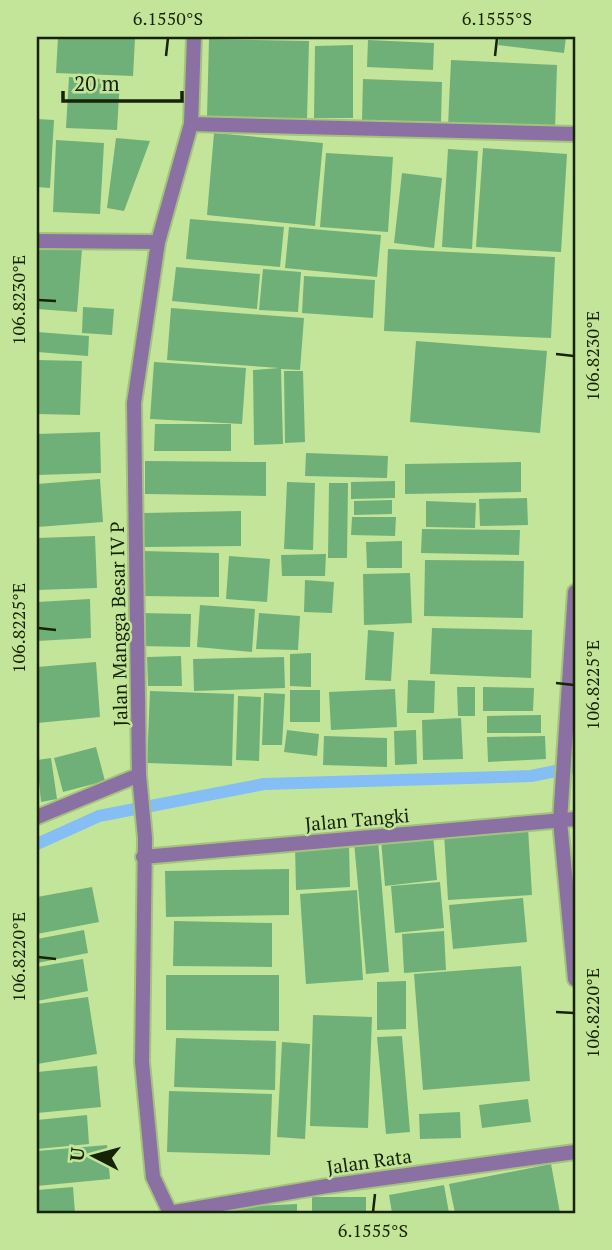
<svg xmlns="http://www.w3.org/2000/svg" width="612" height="1250" font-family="'PT Serif',serif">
	<rect width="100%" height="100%" fill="#c3e599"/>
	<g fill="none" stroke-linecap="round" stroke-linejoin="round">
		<path stroke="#84bef4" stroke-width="12" d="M37,844L99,816L264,784L531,776L575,767"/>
	</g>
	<path fill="#6fb078" d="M58,37L135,39L133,76L56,73Z
		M499,37H566L564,53L498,45Z
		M209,39L309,41L307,119L207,117Z
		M368,40L434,43L433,70L367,67Z
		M353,45V118H314L315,46Z
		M451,60L557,65L555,130L448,126Z
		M69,77L120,80L117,130L66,128Z
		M363,79L442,82L441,122L362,120Z
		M37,119L54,120L50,188L37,187Z
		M214,133L323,143L315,226L207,215Z
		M116,138L150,141L124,211L107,208Z
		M56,140L104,143L100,214L53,212Z
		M483,148L567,154L561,252L476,247Z
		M448,149L478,151L472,249L442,247Z
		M326,153L393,157L388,232L320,227Z
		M402,173L442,178L434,248L394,243Z
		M190,219L284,227L280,267L186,259Z
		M289,227L381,235L377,277L285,268Z
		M37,245L82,249L77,312L37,309Z
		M388,249L555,257L551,338L384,331Z
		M176,267L260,274L257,309L172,301Z
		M263,269L301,272L298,312L259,310Z
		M304,276L375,280L373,318L302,313Z
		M83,307L114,309L112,335L82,333Z
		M171,308L304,318L300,370L281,369L283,444L254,445L253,370L279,368L167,360Z
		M37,332L89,336L88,356L37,352Z
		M416,341L547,351L540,433L410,422Z
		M37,360L82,361L80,415L37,414Z
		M154,362L246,368L242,424L150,419Z
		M284,371H303L305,442L285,443Z
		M155,424H231V451H154Z
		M100,432L101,473L37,475V434Z
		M306,453L388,456L387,478L305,476Z
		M145,461L266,462V496L145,494Z
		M521,462V492L405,494V464Z
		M100,479L103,522L37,527V484Z
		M395,481V498L351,499V482Z
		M287,482L315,483L313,550L284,549Z
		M329,483H348L347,558H328Z
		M527,498L528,525L480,526L479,499Z
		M392,500V514L354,515V501Z
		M426,501L476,503L475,528L426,527Z
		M241,511V546L144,547V513Z
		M352,517H396L395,536L351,535Z
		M422,529L520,530L519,555L421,553Z
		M95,536L97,588L37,590V538Z
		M402,541V568H367L366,542Z
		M143,551L219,553V597L142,596Z
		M326,554L325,576H282L281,555Z
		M229,556L270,559L267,602L226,599Z
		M425,560L524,561L523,618L424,616Z
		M410,573L412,623L364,625L363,574Z
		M305,580L334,582L332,613L304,612Z
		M90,599L91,638L37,641V602Z
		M200,605L255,609L252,652L197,647Z
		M139,613L191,614L190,647L139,646Z
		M259,613L300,616L298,650L256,649Z
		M432,628L532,630L531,678L430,674Z
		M368,630L394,632L391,681L365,680Z
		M311,653V687L290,686V654Z
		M181,656L182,686H148L147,657Z
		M284,657L285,688L194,691L193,659Z
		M96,662L100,717L37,723V667Z
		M408,680L435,681L434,713H407Z
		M457,687H475V716H458Z
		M483,687L534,688L533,711H483Z
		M395,689L397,727L331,730L329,692Z
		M290,690H320V722H290Z
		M150,691L234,694L232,766L147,763Z
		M264,693L285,694L282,745H262Z
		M238,696L261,697L259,761L236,760Z
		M541,715V733H487V716Z
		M461,718L463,759L423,760L422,720Z
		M287,730L319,734L317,756L284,752Z
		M416,730L417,764L395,765L394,731Z
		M324,736L387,738V767L323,765Z
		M545,736L546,759L488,762L487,737Z
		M96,747L105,781L63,792L54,758Z
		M51,758L57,799L41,802L37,760Z
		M528,828L532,895L448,900L444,833Z
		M433,835L437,880L385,886L381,840Z
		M378,840L389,972L366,974L354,842Z
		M349,845L350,887L296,890L295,846Z
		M289,869V915L166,917L165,871Z
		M440,882L444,928L395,933L391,886Z
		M92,887L99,922L37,934V897Z
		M357,890L363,980L306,984L300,894Z
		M523,898L527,942L453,949L449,905Z
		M174,921L272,923V967L173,966Z
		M84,930L88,953L37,963V939Z
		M444,931L446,970L404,973L402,934Z
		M83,959L88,991L37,1001V967Z
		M521,966L530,1081L423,1090L414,974Z
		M166,975H279V1031L166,1030Z
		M406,981V1029L377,1030V982Z
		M88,997L97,1054L37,1064V1004Z
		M313,1015L372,1017L368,1128L310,1126Z
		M402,1036L410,1132L386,1134L377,1037Z
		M176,1038L276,1041L275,1090L174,1087Z
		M282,1042L310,1044L305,1139L277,1137Z
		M97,1066L101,1107L37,1113V1072Z
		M169,1091L272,1094L270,1155L167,1152Z
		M528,1099L531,1122L482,1128L479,1105Z
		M460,1112L461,1138L420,1139L419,1114Z
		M87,1115L89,1144L37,1149V1120Z
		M107,1145L110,1179L37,1186V1151Z
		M551,1164L560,1213H455L449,1184Z
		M444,1185L449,1213H392L389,1195Z
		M73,1187L75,1213H37V1190Z
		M312,1197H366V1213H312Z
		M297,1204V1213H230L229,1207Z"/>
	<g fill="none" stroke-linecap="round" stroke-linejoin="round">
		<defs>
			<path id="minor" d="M191,124L575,134
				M37,241L158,242
				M575,592L560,821L575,979
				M37,817L139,775
				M143,857L575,819
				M169,1213L327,1186L575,1152
				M170,1213L153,1177L142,1062L145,838L139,775L134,403L158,242L191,124L194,37"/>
		</defs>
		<use href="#minor" stroke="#a4c27e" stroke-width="18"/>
		<use href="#minor" stroke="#8b70a4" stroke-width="14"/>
	</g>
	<path fill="none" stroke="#172305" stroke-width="2.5" d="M166,56L168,38M495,56L497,38M38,300L56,301M556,354L574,356M38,628L56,630M556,683L574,685M38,957L56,959M556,1012L574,1013M373,1212L375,1194"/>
	<g text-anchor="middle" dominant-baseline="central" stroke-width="5" stroke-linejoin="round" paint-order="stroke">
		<g font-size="19" fill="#172305" stroke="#c3e599">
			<text transform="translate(118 624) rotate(-91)">Jalan Mangga Besar IV P</text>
			<text transform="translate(357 819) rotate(-5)">Jalan Tangki</text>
			<text transform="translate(369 1161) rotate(-8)">Jalan Rata</text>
		</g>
	</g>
	<rect width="612" height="1250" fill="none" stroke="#c3e599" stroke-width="77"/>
	<g transform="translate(94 1156) rotate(276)" stroke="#c3e599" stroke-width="5" paint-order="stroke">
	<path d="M0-5L12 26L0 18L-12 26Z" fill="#172305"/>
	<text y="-10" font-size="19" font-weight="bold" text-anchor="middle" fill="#172305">U</text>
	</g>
	<path d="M63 91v10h119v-10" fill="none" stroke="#172305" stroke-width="3.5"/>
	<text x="74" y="91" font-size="21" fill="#172305" stroke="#c3e599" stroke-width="5" paint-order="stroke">20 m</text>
	<rect x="38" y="38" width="536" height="1174" fill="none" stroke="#172305" stroke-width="2.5"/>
	<g font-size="18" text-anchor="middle" fill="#172305">
		<text x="168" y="25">6.1550°S</text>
		<text x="497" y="25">6.1555°S</text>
		<text transform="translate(19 300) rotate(-90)" y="6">106.8230°E</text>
		<text transform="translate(593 356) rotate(-90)" y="6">106.8230°E</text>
		<text transform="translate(19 628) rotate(-90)" y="6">106.8225°E</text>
		<text transform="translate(593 685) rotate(-90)" y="6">106.8225°E</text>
		<text transform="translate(19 957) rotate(-90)" y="6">106.8220°E</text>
		<text transform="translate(593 1013) rotate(-90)" y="6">106.8220°E</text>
		<text x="373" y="1237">6.1555°S</text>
	</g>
</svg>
